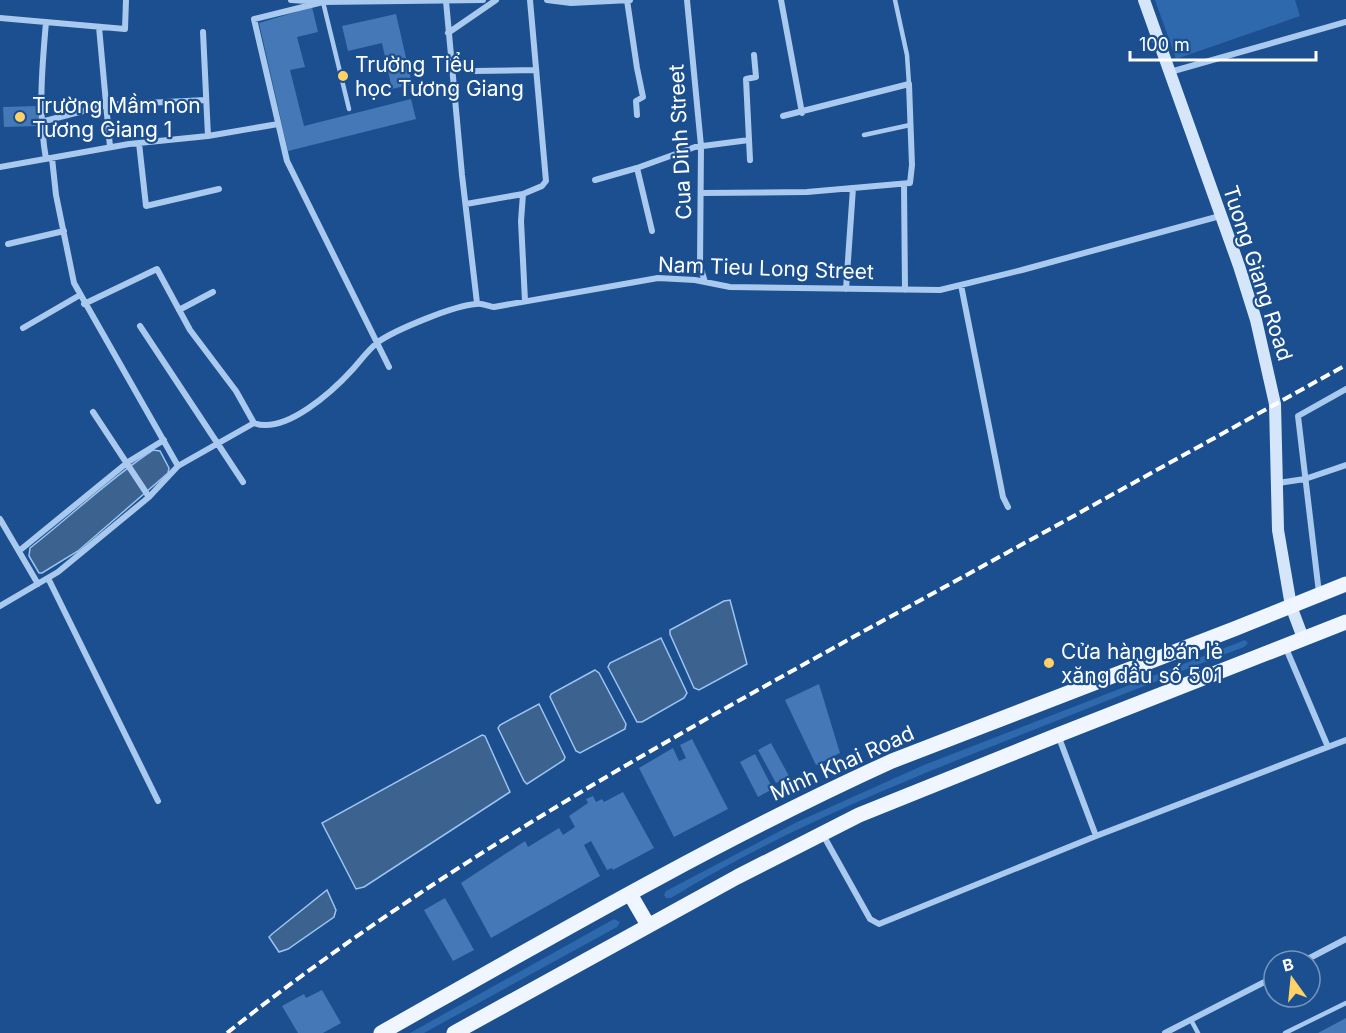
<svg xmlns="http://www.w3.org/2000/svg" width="1346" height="1033" font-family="Inter,sans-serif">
	<rect width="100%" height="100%" fill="#1b4f8f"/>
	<path fill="#2e69ad" d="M1155,0H1295L1300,16L1176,59Z
		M1245,640L1248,643L1244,647C1178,672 1112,699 1046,725C918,775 789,826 671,898H666L664,895L666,891L797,822L924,765Z
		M614,919L620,922L617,927L424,1033H410Z"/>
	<path fill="#3c6290" stroke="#9cc4f0" stroke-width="1.5" d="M153,450L160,451L169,468L168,473L78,551L42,573H39L29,556L30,548C71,516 109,479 153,450Z
		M730,600L747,664L699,690L694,688L670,634V630L724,601Z
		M661,638L687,693L684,698L642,722H637L608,667L610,663Z
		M595,670L599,673L626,724L625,729L580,753L576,751L550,697L551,694Z
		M539,704L565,757L564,760L527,784L524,781L498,728L500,725Z
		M482,735L485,736L510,792L364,887L356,889L322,823Z
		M327,890L336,910L334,917L288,949L279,952L269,937L272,934Z"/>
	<path fill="#4478b7" d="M312,7L318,32L297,37L305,67L290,70L304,126L411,99L416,119L288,151L259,23Z
		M396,14L412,84L392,89L382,43L348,51L342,26Z
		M38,106L39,126L4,127L3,107Z
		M819,684L840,753L816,765L785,700Z
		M692,739L728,809L674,837L639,768L673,748L679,761L686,758L680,745Z
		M771,743L789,776L776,783L758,750Z
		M755,754L773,789L758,797L740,762Z
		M623,792L654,848L613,870L612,868L607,870L591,841L584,845L600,876L491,938L461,883L525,841L528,847L559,828L563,835L575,827L569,816L588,803L586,799L593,796L596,802L602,799L604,802Z
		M445,898L474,950L453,961L424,910Z
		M322,990L341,1023L323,1033H298L282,1006L304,994L306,998Z
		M1346,1018V1033H1318Z"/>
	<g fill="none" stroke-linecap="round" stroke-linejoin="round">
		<path stroke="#a9c9ee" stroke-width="4.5" d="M895,0L907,55L909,84
			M323,2L349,109
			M864,135L910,125
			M1191,1020L1198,1033
			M1285,1033L1346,1003"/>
		<path stroke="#a9c9ee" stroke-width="6" d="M291,0L323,2L483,0
			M322,0L323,2L254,19L287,161L389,367
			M547,0L571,3L630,0
			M627,0L637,68L643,97L636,101L637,115
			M687,0L701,146L700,266L705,282
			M781,0L802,113
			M446,1L462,175L477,303
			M0,18L125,29L126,0
			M99,27L110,147
			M203,32L208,136
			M448,33L496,0
			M474,71L536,70
			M1170,72L1346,22
			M41,122L106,105L206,100
			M139,143L146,206L219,189
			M52,158L56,195L74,283L178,466
			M46,159C38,113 42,68 46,22
			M750,160L746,79L756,77L754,55
			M0,167L129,144L208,136L278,124
			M637,168L652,231
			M595,180L637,168L695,147L749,140
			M904,184L905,290
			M702,193L807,192L910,183L912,165L909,84L783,116
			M466,204L523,194
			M8,244L64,231
			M961,285L1003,497L1008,507
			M846,289L853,188
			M525,301L521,221L523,194L542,186L546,181L530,0
			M84,304L157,269L190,330L236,391L254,423
			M179,310L213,292
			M140,326L243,482
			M23,328L80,295
			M93,412L149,497
			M1278,483L1305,479L1346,465
			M0,519L38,584
			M19,551L128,462L164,440
			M48,578L158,801
			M1319,593L1298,416L1346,389
			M0,606L58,572L149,497L178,466L254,423C285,435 333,391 353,369C361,360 369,349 378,342C395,330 455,305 476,304C482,303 488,306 494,307L658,278L695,280L730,287L940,290L1022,270L1220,216
			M1285,646L1328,747
			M1058,735L1096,836
			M822,833L870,919L879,924L1096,836L1346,740
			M1304,961L1346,939
			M1165,1033L1274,977"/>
		<path stroke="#d6e6fa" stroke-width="12" d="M1144,0L1239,266L1256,320L1275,404L1278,530L1291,606L1303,638"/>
		<path stroke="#f0f6ff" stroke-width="15" d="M630,894L648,925
			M381,1033C549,938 716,841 892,761L1234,629L1346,584
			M454,1033L737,877L859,815L1058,735L1346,622"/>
		<path stroke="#fff" stroke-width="4" stroke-dasharray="10 4.5" stroke-linecap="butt" d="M227,1033C428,873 652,748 875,625C1033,539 1189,452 1346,365"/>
	</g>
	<g fill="#ffd166" stroke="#1b4f8f" stroke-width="2">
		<circle cx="343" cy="76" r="6"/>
		<circle cx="20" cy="117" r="6"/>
		<circle cx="1049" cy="663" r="6"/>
	</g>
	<g text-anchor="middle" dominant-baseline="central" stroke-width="4.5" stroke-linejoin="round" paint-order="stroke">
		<g font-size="21" fill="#fff" stroke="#1b4f8f" text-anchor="start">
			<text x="355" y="64">Trường Tiểu<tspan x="355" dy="24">học Tương Giang</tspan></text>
			<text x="32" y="105">Trường Mầm non<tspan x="32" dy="24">Tương Giang 1</tspan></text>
			<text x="1061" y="651">Cửa hàng bán lẻ<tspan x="1061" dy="24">xăng dầu số 501</tspan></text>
		</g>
		<g font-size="21" fill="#fff" stroke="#1b4f8f">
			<text transform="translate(680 142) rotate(-93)">Cua Dinh Street</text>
			<text transform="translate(766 268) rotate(2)">Nam Tieu Long Street</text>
			<text transform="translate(1258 273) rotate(72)">Tuong Giang Road</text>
			<text transform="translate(842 763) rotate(-24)">Minh Khai Road</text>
		</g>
	</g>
	<g transform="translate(1292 979) rotate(345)"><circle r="28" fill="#1b4f8f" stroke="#7695bc" stroke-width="1.5"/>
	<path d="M0-4.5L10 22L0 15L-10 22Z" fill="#ffd166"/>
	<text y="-9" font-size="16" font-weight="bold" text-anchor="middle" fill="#ffffff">B</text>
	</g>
	<path d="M1130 51v9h186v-9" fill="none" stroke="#ffffff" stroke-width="3"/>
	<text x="1139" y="51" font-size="18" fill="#ffffff" stroke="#1b4f8f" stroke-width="4.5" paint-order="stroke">100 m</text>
</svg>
